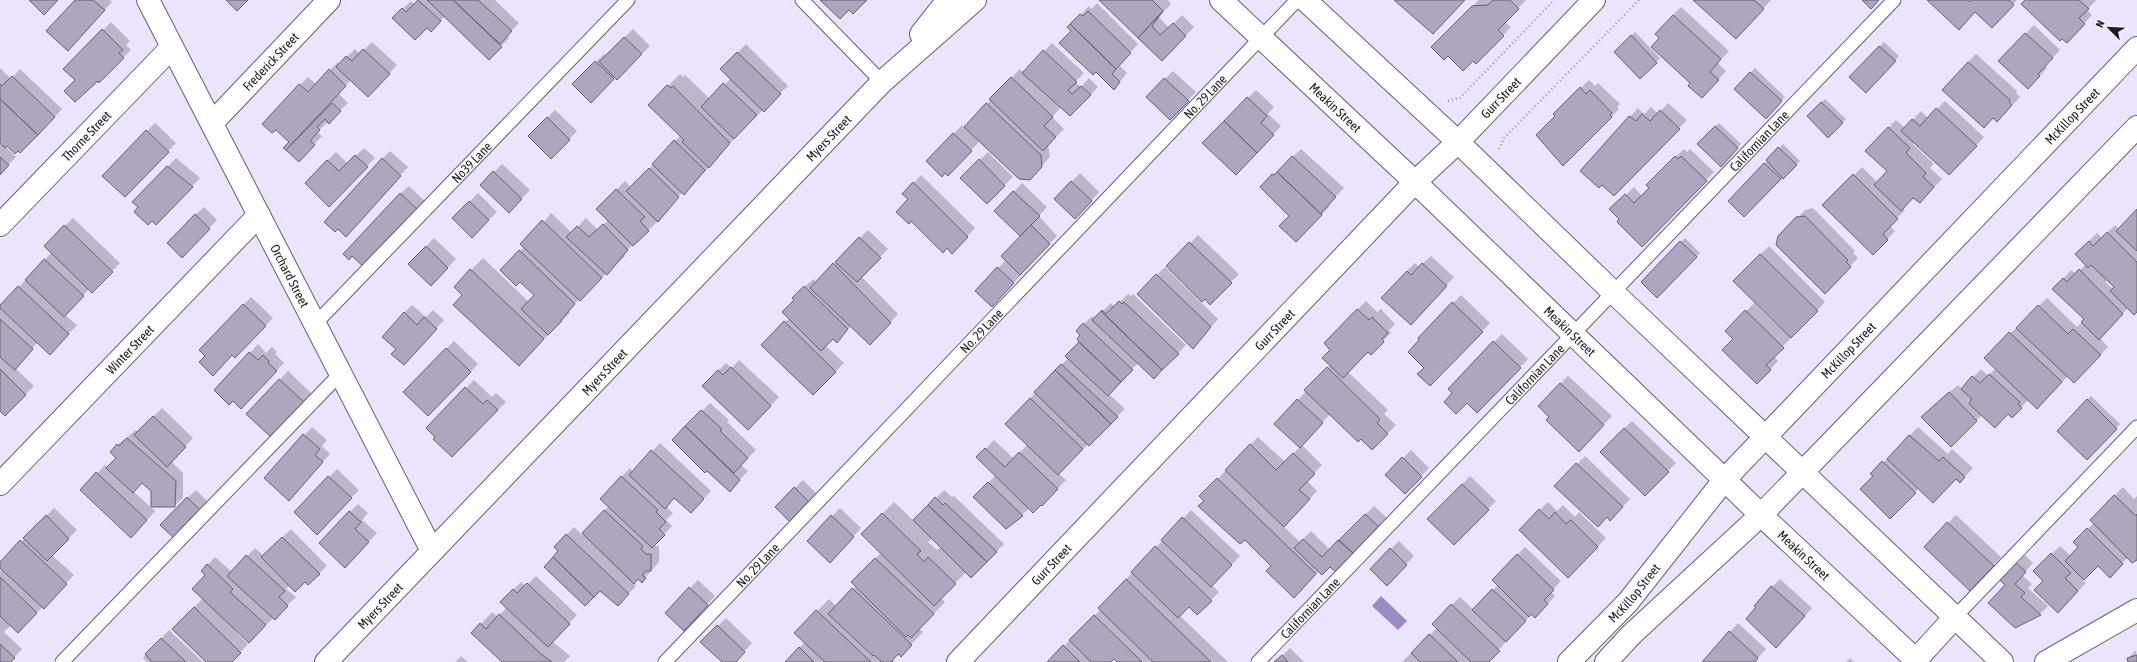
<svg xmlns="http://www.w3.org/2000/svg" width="2137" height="662" font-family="'Asap Condensed',sans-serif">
	<rect width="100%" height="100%" fill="#eae4fc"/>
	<path fill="#9b8bc1" d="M1381,596L1407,621L1398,630L1372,606Z"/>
	<path fill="#0003" fill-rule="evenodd" d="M76,0H110L112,2L76,41Z
		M420,0H495L519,23L507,35L509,38L489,59L445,16L431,30L427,27L393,18L411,1L415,5Z
		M1100,0H1168L1171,4L1159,17L1169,28L1182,15L1194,27L1162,60Z
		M1479,0H1526L1505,22L1511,27L1476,63L1473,60L1432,47Z
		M1695,0H1771L1744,30Z
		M1929,0H2017L2000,19Z
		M2026,0H2096L2087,10L2092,15L2067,42Z
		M1097,3L1138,44L1119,65L1127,73L1114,89L1069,27L1089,6L1091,9Z
		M1681,7L1729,51L1718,63L1726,71L1710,89L1691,83L1660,37L1673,15Z
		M111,22L130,41L126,45L131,50L99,82L98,80H77L65,69Z
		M2034,25L2060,50L2045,66L2047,68L2028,88L1999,61Z
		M633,29L650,46L617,78L615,76L591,102L573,84L604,54L606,56Z
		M1635,32L1660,58L1640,78L1615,52Z
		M372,42L397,65L376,88L351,80L338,93L348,103L317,132L322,136L299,161L285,148L290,142L276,128L263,124L308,77L316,84L338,62L340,64L355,49L360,54Z
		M1884,42L1899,56L1866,91L1851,77Z
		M1052,43L1084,73L1075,82L1081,87L1089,78L1098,87L1079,107H1061L1052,117L1064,129L1048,145L1050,157L1038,170L980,141L948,174L928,161L962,125L964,128L1020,69L1024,73Z
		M746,44L788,86L741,131L692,186L684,194L682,192L657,222L623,254L625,256L579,299L568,311L570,313L530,353L464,295L471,270L483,258L529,302L535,295L520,281L502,270L524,247L551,213L572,233L586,218L598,230L608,220L598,209L625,181L631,188L681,135L649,105L680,74L683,77L685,75L710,99L731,78L722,69Z
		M1976,54L2017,91L2016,93L2020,97L1997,121L1968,62Z
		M0,68L11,79L20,69L62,109L49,123L5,146L16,157L0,173Z
		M1755,68L1785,97L1766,117L1735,89Z
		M1173,71L1196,92L1170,119L1165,79Z
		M1589,80L1595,86L1598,83L1620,104L1617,107L1619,109L1563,164L1556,117L1554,114Z
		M1256,90L1274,107L1268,114L1281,126L1244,166L1203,143Z
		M1825,99L1846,119L1828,136L1808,116Z
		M1945,101L1984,137L1957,166L1915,142L1913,144L1934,164L1930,168L1942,179L1928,194L1914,197L1903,208L1905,210L1890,226L1895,231L1873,254L1824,205L1862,167L1877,182L1888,171V128L1896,120L1905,128L1921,111L1928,118Z
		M1668,103L1687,120L1614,194L1582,171L1638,108L1644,114L1651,107L1658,114Z
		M555,110L577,131L551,158L529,136Z
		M155,123L176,143L125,196L147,131Z
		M1719,123L1741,144L1721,165L1698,144Z
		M1783,144L1800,161L1744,216L1729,201Z
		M364,148L375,158L329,206L306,183L336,152L348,164Z
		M1301,149L1344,188L1328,204L1330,206L1296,241L1290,216L1269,179Z
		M1684,149L1687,152L1690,149L1714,172L1642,245L1611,209L1634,187L1642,196L1650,188L1647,185Z
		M390,151L408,167L354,227L382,159Z
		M988,152L1013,177L987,202L962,178Z
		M176,158L200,178L156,224L134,202Z
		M502,164L530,190L517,203L481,185Z
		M1080,173L1099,192L1083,210L1055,199Z
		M921,175L975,228L960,244L903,194Z
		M1022,183L1047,207L1039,216L1057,236L1020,273L1022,274L1000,298L998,268L1006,260L1022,236L996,211Z
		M409,186L427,203L374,260L400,194Z
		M478,193L497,212L480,229L453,218Z
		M204,207L217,220L182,256L195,215Z
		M1813,208L1855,251L1853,253L1858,258L1825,292L1779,237L1805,210Z
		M2137,210V310L2128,308L2100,338L2108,347L2074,382L2068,376L2046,399H2029L2020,409L2008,413L1982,415L1951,446L1930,409L1958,385L1962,389L1981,369L1988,376L1996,368L1985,358L2047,298L2077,327L2086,319L2054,289L2071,270L2076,274L2086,264L2076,254L2097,233L2102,238L2115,225L2119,229ZM2107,280L2115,287L2113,289L2105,282Z
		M73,218L120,263L92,292L89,289L65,315L77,325L58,345L38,342L15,368L34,386L5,415L0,410V307L52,252L45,246Z
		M868,230L888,249L861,276L898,314L878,336L851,326L837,341L833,338L825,345L844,363L813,394L762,345L789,318L795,300L793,298L813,279L816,282Z
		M1198,235L1239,274L1210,303L1168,266Z
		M434,238L456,259L431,285L409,264Z
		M1685,238L1700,253L1657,296L1642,282Z
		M1769,246L1825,302L1774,356L1778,361L1765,375L1727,331L1754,303L1777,325L1778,324L1734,281Z
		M1431,256L1454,277L1419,315L1407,271L1415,263L1419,267Z
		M1165,267L1218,319L1193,348L1138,294Z
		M1128,294L1131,296L1133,294L1186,345L1154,378L1138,363L1109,394L1125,409L1058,473L1066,480L1050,497L1041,504L1030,508L1006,528L975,497L996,475L978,457L994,440L1014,459L1028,444L1006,424L1069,357L1081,341L1084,324L1092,316L1095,319L1111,303L1115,307Z
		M1461,295L1490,323L1430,385L1419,338Z
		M251,297L273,318L235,357L233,354L206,356L200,350Z
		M1366,301L1377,312L1381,309L1395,324L1389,330L1391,333L1371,353L1368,351L1348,372L1388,410L1384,414L1396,425L1372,449L1330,414L1302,445L1322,465L1307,481L1317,491L1283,526L1300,542L1311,531L1330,550L1374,506L1388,519L1345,564L1330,565L1319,571L1302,589L1273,566L1201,496L1258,437L1285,462L1300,447L1276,424L1331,364L1332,350L1325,343Z
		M412,305L426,317L433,310L444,320L412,356L397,349L404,313Z
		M1502,334L1528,359L1477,411L1494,342Z
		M454,341L478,364L428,415L404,392Z
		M258,344L266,353L272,347L277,352L275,354L284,363L249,399H233L215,390Z
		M739,360L779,397L748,429L704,386L726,363L732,368Z
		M288,371L312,394L280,429L248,414Z
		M1568,376L1612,416L1587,442L1551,417L1539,406Z
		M474,380L492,397L496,393L506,402L452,456L427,428Z
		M2091,396L2120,424L2087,459L2058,431Z
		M710,403L729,420L727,422L756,450L741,465L748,471L730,490L673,440Z
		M162,408L193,438L171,461L183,473V498L174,506L143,482L133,491L155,511L139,529L82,490L105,465L108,468L117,458V445L136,430L138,432Z
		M1632,421L1676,463L1645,495L1601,452Z
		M312,427L327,440L322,446L330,454L297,491L265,478Z
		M1918,427L1948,454L1952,449L1973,468L1960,482L1956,478L1919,488L1890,517L1872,474Z
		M660,443L711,491L691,512L675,497L666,506L673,513L666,520L672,526L653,546H659V562L642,581L638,578L633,583L636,586L618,605L555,547L574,527L582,535L609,506L601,499L630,468L633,472Z
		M1411,450L1429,468L1405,493L1387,475Z
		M1585,456L1630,499L1618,512L1607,516L1556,486Z
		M337,469L359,490L317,533L295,512Z
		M1470,476L1496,501L1454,544L1429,519Z
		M803,480L819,496L793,523L776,507Z
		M2123,487L2134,499L2137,496V559L2128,557L2110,576L2098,565L2083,580L2086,583L2058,611L2044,581L2035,571L2060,546L2071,556L2079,547L2075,542L2094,523L2091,520Z
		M196,490L210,504L185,531L161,524Z
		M944,490L952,497L954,496L1004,544L971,577L966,572L941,598L945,602L919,629L923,632L901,655L899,653L892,659L895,662H786L805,642L796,633L829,599L836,606L856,586L853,582L881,553L863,534L894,502L914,521ZM932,538L941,547L937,550L928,542Z
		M1548,502L1557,511L1563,505L1575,517L1579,512L1606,538L1568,577L1520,530Z
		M358,504L368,513L362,520L377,533L353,558L350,512Z
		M54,508L77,530L52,555L74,575L18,632L11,625L4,632L22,649L10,662H0V571L3,569L0,564Z
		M840,508L861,528L838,553L808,541Z
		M1191,510L1240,556L1212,585L1219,592L1211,600L1197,613L1189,606L1179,615L1228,662H1119L1114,657L1110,662H1048L1101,609L1099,608Z
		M1956,515L2001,557L1970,590L1925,547Z
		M291,529L327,566L308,584L305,580L290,585L286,589L296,597L249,641L236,630L235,631L248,644L231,662H207L173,629L203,598L206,575L202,571L215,557L232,572L255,548L264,556Z
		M1399,541L1414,556L1387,584L1371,569Z
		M1525,547L1561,581L1551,592L1555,596L1543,609L1532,614L1487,662H1402L1437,628L1433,624L1460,597L1474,610L1498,585L1493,580Z
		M2025,555L2033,563L2022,575L2032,584L2028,588L2048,606L2040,614L2001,580Z
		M536,576L577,615L552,641L570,656L564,662H503L481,624L492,612L498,617L507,607L502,602L521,582L526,586Z
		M1780,579L1812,608L1784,639L1772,587Z
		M698,580L715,596L692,621L666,613Z
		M726,618L752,643L735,662H723L702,642Z
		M1738,623L1766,649L1754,662H1703Z
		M169,630L203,662H147L143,658Z
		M1290,648L1304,662H1276Z
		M2136,650L2137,662H2129L2128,658Z
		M461,656L468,662H455Z
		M1850,658L1854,662H1846Z"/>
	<path fill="#ada7be" stroke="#676175" d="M29,0H58L44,15Z
		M75,0H93L105,10L68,51L46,31Z
		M226,0H248L237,11Z
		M418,0L441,21L431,32L427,28L415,40L392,18L402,8L406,12Z
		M427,0H453L502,47L489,60Z
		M453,0H478L512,31L500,44Z
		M820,0H867L853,14L849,10L840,19Z
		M1099,0H1152L1163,11L1138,38Z
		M1394,0H1465L1433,34Z
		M1493,0H1510L1519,9L1498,30L1504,36L1476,64L1473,61L1463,71L1448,56L1444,60L1431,47L1472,6L1488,5Z
		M1693,0H1754L1764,9L1736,39Z
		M1862,0H1879L1871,9Z
		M1927,0H1968L1970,2L1972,0H2009L2014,5L1992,28L1975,12L1959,30Z
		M2025,0H2079L2089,9L2079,18L2085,24L2067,43L2062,39L2060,41L2021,4Z
		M1088,11L1131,53L1116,69L1070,24L1080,14L1083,16Z
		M1163,11L1152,26L1160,35L1173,23L1186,36L1162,61L1138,38Z
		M1673,15L1721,59L1710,72L1719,80L1702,98L1688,86L1690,83L1651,47L1659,38L1655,34Z
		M1070,24L1116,69L1112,74L1120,82L1114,90L1096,72L1093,75L1059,43L1071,31L1067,27Z
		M102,29L123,50L119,53L124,58L99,83L98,81L75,102L64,91L75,80L63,69Z
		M2025,33L2053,58L2038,74L2040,76L2028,89L1998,61Z
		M1631,35L1657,63L1640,79L1614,52Z
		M624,37L642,54L617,80L599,62Z
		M1879,46L1896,61L1866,93L1849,77Z
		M363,49L390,74L368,97L336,67L346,56L352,61Z
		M1043,50L1077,82L1068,90L1072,94L1081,86L1091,95L1070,116L1022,73Z
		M737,52L781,94L764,112L720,69Z
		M595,61L614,79L591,103L572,84Z
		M1968,62L2010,100L2009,102L2012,105L1997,122L1993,118L1984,128L1942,90Z
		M329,69L346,86L286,150L283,148L289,142L276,130L272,133L262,124L299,84L308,92Z
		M1750,72L1782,101L1766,119L1734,89Z
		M12,76L55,117L38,135L0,99V84L2,86Z
		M1011,77L1053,117L1044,126L1056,137L1043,151L989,99Z
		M1164,78L1189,101L1170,120L1146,97Z
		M723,83L757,115L734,139L701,107Z
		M667,85L671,88L673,86L730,143L709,168L682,142L684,140L648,105Z
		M1580,87L1586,94L1590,90L1612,113L1610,115L1612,117L1563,166L1536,135L1555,116L1553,114Z
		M1247,97L1267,116L1261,123L1274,135L1257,153L1224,121Z
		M0,99L38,135L20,153L18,151L15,154L7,146L5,148L0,143Z
		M1821,102L1843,123L1828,138L1807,116Z
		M332,103L341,111L329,124L325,119L317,127L320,130L310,141L315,145L299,162L286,150Z
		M986,103L1041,155L1042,167L1030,180L1019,179L964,127Z
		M1936,108L1977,146L1949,175L1901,131L1912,119L1920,126Z
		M1660,110L1680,129L1614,196L1602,185L1599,188L1580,171L1629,116L1636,121L1642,114L1650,121Z
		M547,117L570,140L551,159L528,136Z
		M1224,121L1257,153L1236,175L1202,143Z
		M1715,126L1738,148L1721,167L1697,144Z
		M1888,127L1910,148L1906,153L1926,173L1923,177L1934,187L1920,203L1913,198L1901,211L1874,185L1887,171L1865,151Z
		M146,130L169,152L125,197L102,176Z
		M953,133L972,151L948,176L945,173L942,177L926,161Z
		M674,140L705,170L684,195L652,164Z
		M1778,147L1797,165L1783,179L1766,160Z
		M355,155L368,167L329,207L305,183L327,160L339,171Z
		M1292,156L1336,197L1321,213L1322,215L1277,172Z
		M1675,156L1678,159L1681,156L1707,181L1642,247L1617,222L1619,219L1609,209L1625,194L1634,203L1649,188L1646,185Z
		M0,157L9,165L0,175Z
		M382,158L401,176L346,237L338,229L335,232L324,222Z
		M979,159L1005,186L987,204L960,178Z
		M1764,163L1781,179L1744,217L1728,201Z
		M167,166L193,187L156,225L152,221L148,225L134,212L138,207L132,202Z
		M649,168L679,197L658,222L626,191Z
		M493,171L522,199L509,213L480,185Z
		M1277,172L1322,215L1296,242L1279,226L1289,216L1260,187L1272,174L1274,175Z
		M1853,174L1898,219L1883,234L1888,240L1873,255L1822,205Z
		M1071,181L1092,201L1075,219L1054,199Z
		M913,182L968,237L952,254L947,248L943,253L911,221L909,224L896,212L908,199L902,194Z
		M616,189L645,217L640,221L649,231L633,246L596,209Z
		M1013,191L1040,216L1020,236L994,211Z
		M400,193L420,212L366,269L352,256L349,260L343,254Z
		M469,201L489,220L472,238L452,218Z
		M2137,209V251L2116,231Z
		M195,214L210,229L182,258L167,243Z
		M1805,216L1848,260L1846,262L1851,267L1825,294L1776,245L1778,236L1796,217Z
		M542,220L602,278L580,301L520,244Z
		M603,224L628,250L607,275L566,237L577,226L589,237Z
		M64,225L113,272L92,293L44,246Z
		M1031,225L1050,244L1020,275L1001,256Z
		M2107,232L2137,262V312L2134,315L2110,291L2114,287L2091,265L2088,268L2075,254L2089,241L2093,246Z
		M859,237L881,258L857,282L835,262Z
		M1680,241L1697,257L1657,298L1641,282Z
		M1189,242L1232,283L1210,305L1205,299L1202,302L1166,266Z
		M426,246L448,268L431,286L408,264Z
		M519,250L575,304L561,320L562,321L548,335L521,309L534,295L520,282L516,286L500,270Z
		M1760,254L1818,311L1791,338L1733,281Z
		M44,259L84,296L64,317L25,280Z
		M833,263L891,323L870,345L810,288Z
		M1422,263L1447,286L1411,325L1381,298L1407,271L1411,275Z
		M997,267L1014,283L992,307L975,291Z
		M470,269L544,339L519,366L453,305L462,295L454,287Z
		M2079,269L2123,314L2099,340L2081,322L2084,319L2052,289L2063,278L2067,282Z
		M1156,274L1211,327L1193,349L1137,294Z
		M18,286L69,334L50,355L0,308V305Z
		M804,286L848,329L837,343L833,339L821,351L782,312L794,300L792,298Z
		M1119,301L1122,304L1124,302L1179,354L1162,370L1101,311L1102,310L1106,314Z
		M1452,302L1483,332L1430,386L1417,374L1424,368L1408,352L1419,340L1418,338Z
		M243,304L266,326L235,358L232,355L213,376L199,362L205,356L199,350Z
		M2038,305L2068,334L2073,329L2101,355L2074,383L2016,328Z
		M1357,309L1369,320L1372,317L1388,333L1382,339L1384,342L1371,355L1368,352L1343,378L1322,358L1330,350L1324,343Z
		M1745,310L1784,348L1766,365L1771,370L1757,384L1722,350L1733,339L1725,331Z
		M1101,311L1162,370L1154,379L1092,320Z
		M404,312L417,325L424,317L437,329L404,365L391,354L396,349L382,337Z
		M0,319L33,349L15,370L0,357Z
		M784,321L836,372L813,395L761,345Z
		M1083,323L1133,370L1121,382L1079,342L1077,339L1080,335L1076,331Z
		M2009,332L2062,382L2037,409L1984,358Z
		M1493,341L1521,368L1477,413L1467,403L1456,414L1444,402L1452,393L1448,389Z
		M1079,342L1121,382L1108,396L1065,356Z
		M446,348L471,372L428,416L403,392Z
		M249,352L258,360L263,355L269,361L268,363L277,371L241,409L233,401L229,405L214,390Z
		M1061,364L1118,417L1111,424L1055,370Z
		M731,367L771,406L748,430L702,386L718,370L723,375Z
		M1327,367L1380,419L1377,423L1388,434L1372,450L1361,439L1358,442L1304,390Z
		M0,369L26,395L5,416L0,411Z
		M1055,370L1111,424L1089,446L1034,392Z
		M1989,374L2020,402L2018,404L2022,408L2012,418L2008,414L1995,428L1969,404L1972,399L1961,389L1972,376L1980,383Z
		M279,379L305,403L272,438L246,414Z
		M1560,383L1604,425L1579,452L1546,420L1549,417L1538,406Z
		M465,387L483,404L487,400L498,410L452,457L433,439L435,437L426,428Z
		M1949,392L1977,421L1951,447L1921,417Z
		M1030,398L1083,449L1058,475L1005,424Z
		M1297,399L1323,423L1300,448L1274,424Z
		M2087,399L2117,429L2087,460L2057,431Z
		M701,410L722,429L720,431L748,458L734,473L685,426Z
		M153,416L186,447L167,467L134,435Z
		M685,426L740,480L730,492L707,471L705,473L672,440Z
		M1624,428L1669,472L1645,496L1600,452Z
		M303,434L320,449L315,455L323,462L289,501L264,478Z
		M1909,435L1939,461L1943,457L1965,477L1960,483L1956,479L1933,503L1887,459Z
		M127,438L176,481L175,507H151V491L142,483L133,493L106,468L116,458L110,452L117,444L119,446Z
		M1250,444L1276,470L1293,453L1315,474L1299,490L1310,499L1284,527L1225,470Z
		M985,448L1005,467L1019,452L1058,489L1042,506L1041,505L1033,513L976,457Z
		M651,450L704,499L691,513L674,498L665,509L629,475Z
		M1402,457L1422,477L1405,494L1385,475Z
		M1882,461L1916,493L1890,519L1860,489L1873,476L1870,474Z
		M1576,463L1623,507L1610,521L1607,517L1598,527L1554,486Z
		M96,472L147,520L131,538L80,490Z
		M328,476L352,498L317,535L294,512Z
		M621,476L658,510L656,512L666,522L659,529L665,535L652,548L600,499Z
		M1217,478L1316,574L1294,598L1266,571L1271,566L1245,540L1240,544L1198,506L1204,501L1199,496Z
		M988,482L1023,516L1006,529L973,497Z
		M1462,484L1489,510L1454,545L1427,519Z
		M794,487L812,505L793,525L775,507Z
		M2114,495L2136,516L2137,514V560L2132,563L2090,520Z
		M187,497L203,513L176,540L160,525Z
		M935,497L943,505L945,503L997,552L987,562L928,505Z
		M928,505L987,562L971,578L913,520Z
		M1539,509L1549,519L1555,512L1566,524L1571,520L1598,547L1568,578L1519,530Z
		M604,510L643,546L641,549L646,554H651V571H646L642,575L646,578L642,583L638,579L634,584L582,533Z
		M349,511L361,522L355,529L369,542L345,568L319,543Z
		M882,513L921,551L917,554L924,562L928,557L956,584L934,606L861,534Z
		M1365,514L1380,528L1355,555L1339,540Z
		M46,515L69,539L47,561L23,538Z
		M831,515L854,537L830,563L807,541Z
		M1182,517L1232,565L1211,587L1161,540Z
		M1947,522L1994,566L1970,591L1924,547Z
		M2087,528L2123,564L2110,578L2098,566L2084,580L2065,561L2078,547L2073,542Z
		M566,534L629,594L618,606L600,591L594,597L553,557L558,551L554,547Z
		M282,537L320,574L308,585L305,582L295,592L261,557Z
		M1303,539L1322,557L1338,540L1355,555L1337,573L1330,567L1322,575L1294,548Z
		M20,540L67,584L44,609L0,568V562Z
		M1155,546L1212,601L1197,615L1189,607L1178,618L1131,572Z
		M1390,548L1407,565L1387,586L1370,569Z
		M2051,553L2071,573L2065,578L2078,591L2058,613L2034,590L2043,581L2033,571Z
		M1517,554L1554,590L1544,600L1548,604L1535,618L1531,614L1529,617L1492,580Z
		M246,555L285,591L279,597L288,606L275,620L227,576Z
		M553,557L594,597L585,606L544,567Z
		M875,558L934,614L911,638L908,635L906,637L851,582Z
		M2016,563L2026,572L2015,584L2025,593L2021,597L2041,615L2015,628L1988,603L2005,585L2000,580Z
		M207,564L233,589L230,592L266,625L249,643L192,589L205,575L201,571Z
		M0,577L37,613L18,633L0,616Z
		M1126,579L1211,662H1153L1098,608Z
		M527,583L570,624L548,647L500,602L513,589L517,593Z
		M1771,586L1805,616L1776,648L1746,619L1756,607L1754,606Z
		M689,587L708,605L684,631L665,613Z
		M852,588L912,645L901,657L898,654L891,662H882L874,655L873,656L828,614Z
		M1492,589L1526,621L1506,642L1472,610Z
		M1451,604L1500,651L1489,662H1471L1432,624Z
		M194,607L241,653L232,662H206L172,629Z
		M816,610L871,662H825L794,633Z
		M499,614L542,655L552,662H502L471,633L480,623L486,629Z
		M1094,615L1142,662H1117L1114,659L1111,662H1091L1069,640Z
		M717,625L745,652L736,662H722L700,642Z
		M1729,631L1758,658L1755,662H1702Z
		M1429,634L1458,662H1420L1411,653Z
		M161,638L186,662H152L145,654Z
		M0,644L15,658L11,662H0Z
		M1063,645L1080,662H1047Z
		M799,647L814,662H785Z
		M1282,655L1288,662H1274Z
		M2137,655V662H2128L2127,658Z"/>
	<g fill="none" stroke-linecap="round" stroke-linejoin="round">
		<defs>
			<g id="lane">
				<path d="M802,0L882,82"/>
				<path id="s1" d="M315,324L628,0"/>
				<path d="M1955,617L2137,427"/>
				<path d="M62,662L341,373"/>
				<path id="s2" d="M665,662L1297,0"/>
				<path id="s3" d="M1258,662L1894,0"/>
			</g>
			<g id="street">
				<path id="s4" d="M148,0L432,551"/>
				<path id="s5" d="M1221,0L1415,182L1761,515L1918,662"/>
				<path d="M1305,0L1458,142L1614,293L2002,662"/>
				<path d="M921,34L948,0"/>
				<path id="s6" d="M212,123L329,0"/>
				<path id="s7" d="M0,225L172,47"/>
				<path id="s8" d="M0,484L259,215"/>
				<path d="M1916,660L1955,617"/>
				<path id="s9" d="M326,662L882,82L975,0"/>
				<path id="s10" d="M958,662L1415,182L1458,142L1594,0"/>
				<path d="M2046,662L2137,610"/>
			</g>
			<g id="secondary">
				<path id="s11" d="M1569,662L1628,602L1725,479L2137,48"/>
				<path d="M1606,662L1632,634L1761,515L2137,127"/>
			</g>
		</defs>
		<use href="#lane" stroke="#656074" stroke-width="15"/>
		<use href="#street" stroke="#656074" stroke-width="24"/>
		<use href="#secondary" stroke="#656074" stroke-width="24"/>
		<path stroke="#9d98aa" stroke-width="2.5" stroke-dasharray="1 3" stroke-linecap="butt" d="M1448,101L1460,98L1554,0
			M1499,149L1504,138L1639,0"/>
		<use href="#lane" stroke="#fff" stroke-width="13"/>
		<use href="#street" stroke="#fff" stroke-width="22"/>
		<use href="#secondary" stroke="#fff" stroke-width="22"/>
	</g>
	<g text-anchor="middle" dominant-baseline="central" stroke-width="3.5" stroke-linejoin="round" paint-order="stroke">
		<g font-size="13" fill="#1d1b23" stroke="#f6f4fd">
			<text stroke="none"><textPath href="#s6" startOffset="85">Frederick Street</textPath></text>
			<text stroke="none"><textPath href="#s2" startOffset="782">No. 29 Lane</textPath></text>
			<text stroke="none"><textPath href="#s10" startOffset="783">Gurr Street</textPath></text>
			<text stroke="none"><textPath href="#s5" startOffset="157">Meakin Street</textPath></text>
			<text stroke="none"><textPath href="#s11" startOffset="743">McKillop Street</textPath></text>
			<text stroke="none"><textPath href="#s7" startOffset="124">Thorne Street</textPath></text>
			<text stroke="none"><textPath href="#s9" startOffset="726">Myers Street</textPath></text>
			<text stroke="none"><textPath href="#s3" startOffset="723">Californian Lane</textPath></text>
			<text stroke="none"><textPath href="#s1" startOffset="225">No39 Lane</textPath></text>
			<text stroke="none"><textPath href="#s4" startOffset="310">Orchard Street</textPath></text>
			<text stroke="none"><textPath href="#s10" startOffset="459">Gurr Street</textPath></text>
			<text stroke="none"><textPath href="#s2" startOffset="458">No. 29 Lane</textPath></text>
			<text stroke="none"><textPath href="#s5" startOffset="481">Meakin Street</textPath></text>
			<text stroke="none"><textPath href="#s8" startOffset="187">Winter Street</textPath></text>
			<text stroke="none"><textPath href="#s11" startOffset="419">McKillop Street</textPath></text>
			<text stroke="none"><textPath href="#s9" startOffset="402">Myers Street</textPath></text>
			<text stroke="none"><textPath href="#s3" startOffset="399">Californian Lane</textPath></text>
			<text stroke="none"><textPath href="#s5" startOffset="805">Meakin Street</textPath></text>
			<text stroke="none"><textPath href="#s10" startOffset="135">Gurr Street</textPath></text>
			<text stroke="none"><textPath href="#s2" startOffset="134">No. 29 Lane</textPath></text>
			<text stroke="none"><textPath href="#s11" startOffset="95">McKillop Street</textPath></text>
			<text stroke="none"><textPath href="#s9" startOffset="78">Myers Street</textPath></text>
			<text stroke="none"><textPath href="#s3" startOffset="75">Californian Lane</textPath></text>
		</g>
	</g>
	<g transform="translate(2109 28) rotate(294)" stroke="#f6f4fd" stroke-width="3" paint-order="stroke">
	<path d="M0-3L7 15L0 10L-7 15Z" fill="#1d1b23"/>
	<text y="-6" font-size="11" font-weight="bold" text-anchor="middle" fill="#1d1b23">N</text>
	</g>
</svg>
